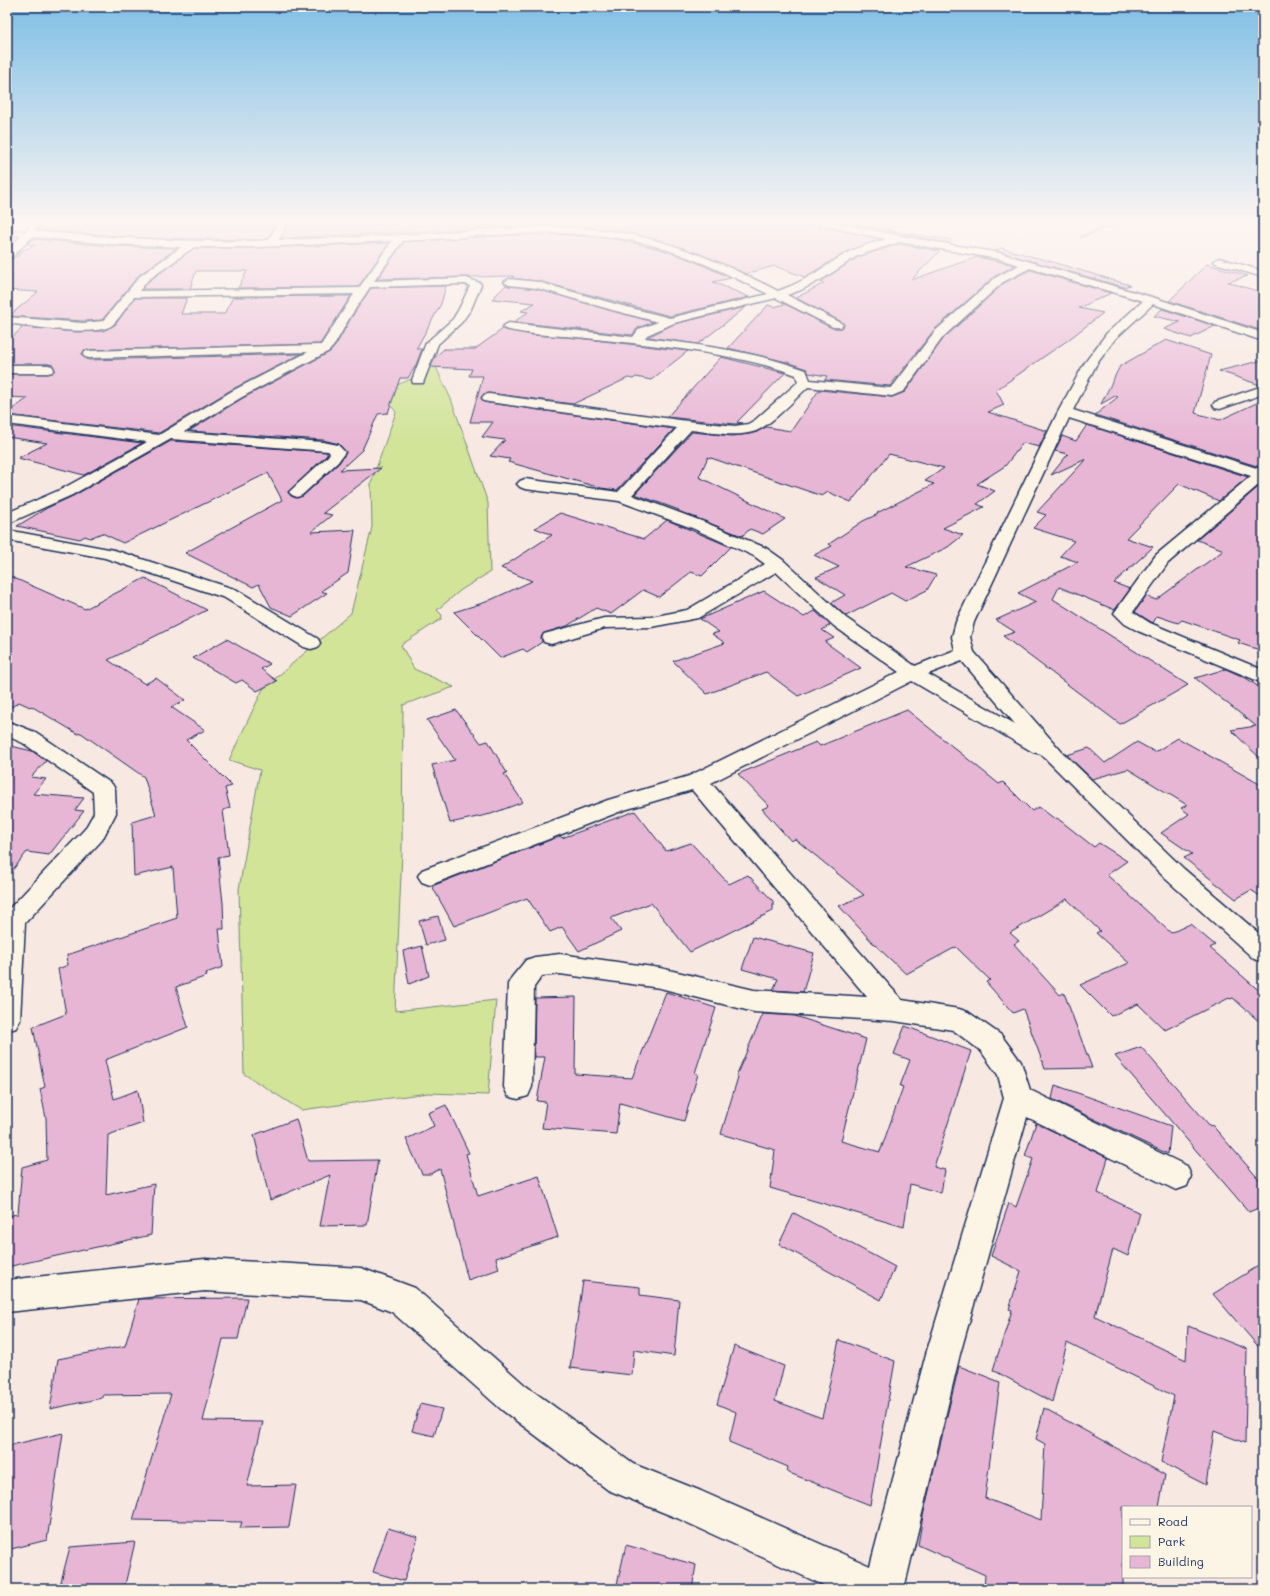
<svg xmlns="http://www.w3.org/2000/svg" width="1270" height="1596" font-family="Mali,sans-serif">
	<rect width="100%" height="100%" fill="#f8e8e2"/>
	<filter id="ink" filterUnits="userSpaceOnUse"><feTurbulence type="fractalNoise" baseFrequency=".025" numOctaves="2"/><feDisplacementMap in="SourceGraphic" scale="8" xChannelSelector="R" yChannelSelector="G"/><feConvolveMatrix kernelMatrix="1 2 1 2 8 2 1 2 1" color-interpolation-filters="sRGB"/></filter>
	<g filter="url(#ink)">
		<path fill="#d1e498" stroke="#768a7b" d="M431,337L438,345L434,363L451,399L488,503L490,572L461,590L437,610L442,615L441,619L401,645L414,669L454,687L403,705L402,852L395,1011L496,1000L488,1095L428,1093L301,1110L244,1074L239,889L260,770L229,760L263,689L351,613L372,527L371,483L396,412L385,398L395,386L422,374L428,342Z"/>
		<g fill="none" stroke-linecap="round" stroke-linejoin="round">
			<path stroke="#5990ae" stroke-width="3.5" d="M1081,237L1122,220"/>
		</g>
		<path fill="#e8b6d5" stroke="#1b2f5e" d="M125,220L124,222L170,220H277L268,239L257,240L146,238L38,230L40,226L38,224L41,221Z
			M290,220H804L810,224L880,239L848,251L805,277L774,266L746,274L700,254L659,240L617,231L595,228L528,226L281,238Z
			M833,220H902V225L887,230L951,240L948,243Z
			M554,234L614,239L660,249L691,260L731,278L713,282L749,297L670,316L538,281L512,278L514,276L377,279L404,242L494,236Z
			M33,239L111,246L177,248L139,275L102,320L83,321L9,316L38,292L7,290V261L20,255L17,254L19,252L35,245L27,244Z
			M389,243L358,287L238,288L247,271H196L190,289H142L149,281L194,248H257Z
			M899,244L940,251L911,280L977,257L1015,265L994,277L934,330L890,386L825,380L827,376L809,373L806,369L787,362L728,348L768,305L774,307L785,304L832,328H842L844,325L842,322L796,298L824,283L820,282L858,257Z
			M1001,248L1049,261L1130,285L1124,287L995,251Z
			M1207,264L1248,276L1228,282L1263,293V331L1169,301Z
			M1030,270L1111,293L1079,308L1103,313L1068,340L996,390L1004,405L988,412L1047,431L1039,447L1023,443L1005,466L977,484L995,491L977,504L984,507L943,528L963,535L948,547L906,567L936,575L927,590L905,601L891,593L846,616L831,603L845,595L816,577L839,567L814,555L832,546L829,544L863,521L878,514L877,513L934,484L925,481L944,468L889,454L851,502L828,492L822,496L708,457L699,477L785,519L763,534L750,529L742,536L678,511L679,510L635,494L692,432L732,436L749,434L757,432L766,427L791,431L819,390L892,397L905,392L944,338L1004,283Z
			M506,285L509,286L537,289L653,322L638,328L632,335L514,322L528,312L521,311L535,303L492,299Z
			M446,286L441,304L416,349H422L416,365L408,378H400L388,413L378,414L362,450L340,470L381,468L323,513L332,515L311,532L355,530L348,573L321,591L327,593L292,616L271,607L259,584L253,587L185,553L282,500L268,473L123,543L102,533L90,538L85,536L80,539L17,526L47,508L73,496L171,441L327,452V455L288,492L291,496L296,498L303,496L339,463L346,453L339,444L323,440L189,431L243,398L330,352L336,345L351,318L371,288Z
			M351,296L320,344L84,350L82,355L85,358L89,360L301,354L231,390L159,433L7,415V413L28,398L7,397V374H48L52,373L55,370L53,365L48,364H7V342L23,327L76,332L103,331L115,325L135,298H187L181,314H224L233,297Z
			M746,307L698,344L648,337L674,324Z
			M1162,309L1215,326L1191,338L1164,329L1180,322L1154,316Z
			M503,329L532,335L577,338L688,351L651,380L636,377L633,379L628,378L573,404L489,393L484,394L481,397L483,402L489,403L674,429L617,490L601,488L508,462L510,459L490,456L505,440L482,437L493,422H470L483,376H469L472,369L431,367L434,358L444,349H475Z
			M1166,340L1211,355L1195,413L1220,420L1263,400V468L1095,415L1118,397L1115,396L1101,404L1120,366Z
			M721,357L785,373L737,422L743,423L735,424L667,417Z
			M1263,360V385H1260L1219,371Z
			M1087,425L1248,477L1219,501L1179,484L1126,538L1153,547L1114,583L1130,589L1115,610L1059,587L1053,599L1188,685L1120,724L1003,636L1015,632L996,620L1036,602L1018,593L1078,562L1060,556L1074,541L1033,528L1046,515L1037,512L1086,459L1051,475L1068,454L1055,451L1062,436L1076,441Z
			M7,426L142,443L84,475L18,458L47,443L7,437Z
			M1263,483V651L1238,643L1240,640L1182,620L1178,623L1157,616L1153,623L1135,612L1146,596L1156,600L1224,550L1197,540Z
			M560,513L644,539L667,520L731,547L702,576L691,572L659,597L643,590L611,614L596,608L567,626L544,633L541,637L542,642L527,652L523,649L500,658L454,612L486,602L532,581L501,568L552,535L535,528Z
			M7,575L85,609L145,578L207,610L108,660L145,684L156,678L185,700L171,707L205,730L186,740L232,786L225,788L230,808L223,810L229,855L218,857L223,903L224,929H219L223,967L206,973L207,976L176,987L188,1027L105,1060L114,1099L138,1090L143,1123L108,1135L106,1195L154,1184L151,1235L7,1267V1216L18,1214L22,1167L47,1160L46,1118L40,1089L45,1087L33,1027L66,1014L58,969L68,965L67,955L177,918L173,867L134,876L132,822L156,815L144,777L81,733L78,734L31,706L30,707L19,702L7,710Z
			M764,591L804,617L815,611L830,625L822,630L834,638L825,642L861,668L798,696L766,672L707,694L673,661L725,643L712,634L719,632L700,619Z
			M227,639L270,664L261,669L277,681L257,691L242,680L236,683L193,658Z
			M1226,669L1246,678L1263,690V761L1231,730L1256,726L1195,678Z
			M456,710L481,743L488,741L507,773L504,774L523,802L491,814L450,823L432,765L455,760L427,720Z
			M907,710L999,784L1003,782L1032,811L1039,807L1055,819L1057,818L1094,847L1099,843L1127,861L1107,875L1171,933L1190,924L1215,945L1210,948L1263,994V1025L1233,998L1230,999L1229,998L1165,1030L1138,1004L1111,1016L1080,985L1129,963L1096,933L1100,931L1067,899L1010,933L1019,941L1014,944L1060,995L1064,993L1092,1068L1045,1069L1023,1009L1013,1013L986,982L990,980L956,947L906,974L873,943L839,906L864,895L795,839L791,841L762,809L769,806L738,774L816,742L820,746Z
			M1178,738L1263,786V898L1251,890L1236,899L1184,858L1192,854L1161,833L1189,814L1181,808L1187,805L1128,769L1092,779L1067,755L1089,748L1105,763L1137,742L1155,752Z
			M7,745L32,751L46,761L31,777L46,779L33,794L84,798L75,810L84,811L49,855L27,852L7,877Z
			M635,811L666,851L691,843L729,884L748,875L773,901V911L690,952L651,903L611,918L621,931L579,951L562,927L550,932L527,898L454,926L432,886L560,836L562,838Z
			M438,916L445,940L426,945L419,921Z
			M753,937L814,953L803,992L773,990L778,979L742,969Z
			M422,946L429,976L409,984L403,951Z
			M666,992L716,1008L695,1073L698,1074L684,1121L620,1103L616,1134L542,1128L546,1102L537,1101L545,1057H534L535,998L576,997L575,1074L632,1078Z
			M763,1014L795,1016L866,1039L841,1141L880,1152L903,1087L900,1086L910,1060L894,1054L905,1026L971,1051L934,1167L945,1170L941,1193L910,1184L904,1227L770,1188L775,1150L721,1134L738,1077L736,1076Z
			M1141,1047L1210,1126L1212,1125L1263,1184V1206L1249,1212L1115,1056Z
			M1055,1085L1171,1126L1168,1154L1052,1099Z
			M446,1105L469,1153L466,1154L478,1196L539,1176L558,1237L496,1258L499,1269L468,1280L440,1169L430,1174H422L406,1139L434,1126L428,1113Z
			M296,1119L308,1161L378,1160L367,1225L320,1226L330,1175L270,1200L254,1135Z
			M1036,1123L1108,1158L1098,1193L1140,1213L1128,1256L1113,1249L1095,1316L1186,1360L1188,1326L1247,1349L1245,1443L1214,1431L1206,1485L1161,1462L1174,1396L1067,1343L1052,1402L993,1370L1012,1310L1009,1309L1021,1271L991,1256L1009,1203L1016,1207L1033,1159L1025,1156Z
			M794,1213L895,1267L881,1300L779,1244Z
			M1263,1263V1352L1213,1294Z
			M583,1281L640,1287V1295L679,1300L674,1356L634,1350L632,1375L570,1368Z
			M247,1298L238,1339H223L203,1421L263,1422L247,1486L296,1485L289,1527L240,1528L242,1522L133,1520L171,1394L102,1395V1398L50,1409L58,1359L125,1346L139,1299Z
			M839,1340L895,1361L870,1505L787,1472L788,1467L729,1442L736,1412L717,1404L734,1346L784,1366L775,1401L822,1418Z
			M959,1366L1000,1382L985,1498L1041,1520L1045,1444L1036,1439L1044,1408L1165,1475L1159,1507H1123V1589H984L985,1575L918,1545L923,1516Z
			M420,1404L442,1409L434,1436L412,1431Z
			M63,1433L47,1540L7,1550V1446Z
			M388,1528L418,1537L404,1581L373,1572Z
			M135,1542L124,1589H59L70,1547Z
			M626,1545L696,1565L692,1589H616Z"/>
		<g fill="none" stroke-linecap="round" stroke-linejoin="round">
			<defs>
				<path id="minor" d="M279,220H289L279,240C333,238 386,236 439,233C498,229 559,223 617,232C674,241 727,265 778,291C807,281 823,267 849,252C860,246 874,243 886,239L810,223L805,220H825L900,236L1000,253L1155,298L1263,333V341L1153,304L1115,339L1096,365L1073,410L1263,470V481L1168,563L1133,612L1150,623L1263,670V683L1138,631L1125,624L1114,613L1156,555L1251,476L1069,418L974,622L970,637L974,652L1062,752L1184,869L1263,937V962L1254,959L1168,881L1041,754L1033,752L912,681L711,783L902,1000L959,1009L968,1012L1001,1035L1021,1062L1030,1090L1187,1166L1191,1176L1187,1186L1176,1190L1027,1117L960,1354L904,1589H832L677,1518L608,1490L502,1410L392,1312L361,1300L205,1291L7,1312V1280L205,1259L361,1268L415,1288L526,1386L633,1464L701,1491L870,1566L926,1354L1004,1098L998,1075L981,1051L953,1030L894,1021L754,1012L660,988L560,974L542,976L534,987L532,1087L528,1096L518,1099L508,1096L504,1087L508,984L512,977L526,960L535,957L560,954L660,968L754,990L867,997L692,790L624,810L438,882L430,885L422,882L418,876L422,870L608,800L689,776L899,672L834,626L776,572L698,618L651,627L605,628L551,644L544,642L542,638L544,634L604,618L651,617L687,610L765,564L754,556L692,528L619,501L525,489L520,487L517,484L520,481L525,479L618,492L677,428L489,402L484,401L482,398L484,395L489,394L687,421L735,426L748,424L755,420L798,382L796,375C731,351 647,345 577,337C554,335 528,335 505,329L503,327L505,325L509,323L633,337L639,329L658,322L612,310L537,288L509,285L504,282L509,279L538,282L619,305L670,318L768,294C728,274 687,254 644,243C565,224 483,237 403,241L374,281L466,278L480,283L481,285L471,309L461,323L438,344L423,383H413L412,380L426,343L453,319L459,309L470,286L465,284L370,287L350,317L335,344L329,351L242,397L184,432L323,442L338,445L345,452L338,462L302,495L297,497L292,495L289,492L328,456L330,453L328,451L171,439L72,495L7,524V513L62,489L147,442L7,424V416L159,435L232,391L308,352L89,358L85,357L83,354L85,351L321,345L354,294L134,297C128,304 118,321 111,326C92,337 30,326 7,323V317L83,323L103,321L140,276L181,247L111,244L32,237L11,258L7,259V250L21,236L7,235V229L26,231L31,224L34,223L39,226L35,231C109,238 183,242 257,241L269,240ZM392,241L359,288L139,291L148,280L194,247H257ZM899,242L999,259L1019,265L995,278L935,331L894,385L890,388L810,380L806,370C754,351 699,345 645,338L647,335L674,323L776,298L833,327H841L843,325L841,323L787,295L801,290L824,278L857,256ZM1030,268L1143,301L1107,333L1084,364L1058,412L956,622L952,637L955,650L915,666L846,618L783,560L766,548L704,522L632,495L691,430C711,432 736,438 756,431C771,425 795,399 808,387L892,396L904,391L943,337L1003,282ZM962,661L1015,724L928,674Z
					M1219,258L1263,271V277L1215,263L1214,261Z
					M7,365H48L52,366L54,369L52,372L48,373H7Z
					M1263,386V394L1220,409L1215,408L1213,405L1215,402Z
					M7,530L114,550L237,590L318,639L320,643L318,647L311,649L304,647L225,598L105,558L7,540Z
					M7,721L37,733L112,784L115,789L116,813L102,840L25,923L20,1020L16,1028L7,1031V911L85,829L94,813L93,792L23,743L7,736Z"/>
			</defs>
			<use href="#minor" stroke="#1b2f5e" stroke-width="3"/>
			<use href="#minor" fill="#fcf5e5" fill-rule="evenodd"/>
		</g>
	</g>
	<linearGradient id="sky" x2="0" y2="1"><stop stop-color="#7fbfe6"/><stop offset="0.5" stop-color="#fcf5f2"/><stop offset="1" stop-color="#fcf5f2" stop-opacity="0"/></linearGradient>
	<rect width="1270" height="444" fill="url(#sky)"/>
	<rect width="1270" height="1596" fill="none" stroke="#fcf5e5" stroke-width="24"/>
	<rect x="12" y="12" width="1246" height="1572" fill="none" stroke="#1b2f5e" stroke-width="1.5" filter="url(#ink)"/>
	<rect x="1122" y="1506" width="130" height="72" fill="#fcf5e5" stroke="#a2a6af"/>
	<rect x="1130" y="1519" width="20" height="6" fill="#fcf5e5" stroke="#a2a6af"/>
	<text x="1158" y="1526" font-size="12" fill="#1b2f5e">Road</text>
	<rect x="1130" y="1536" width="20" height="12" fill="#d1e498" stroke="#a2a6af"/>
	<text x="1158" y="1546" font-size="12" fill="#1b2f5e">Park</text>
	<rect x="1130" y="1556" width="20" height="12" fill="#e8b6d5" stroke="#a2a6af"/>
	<text x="1158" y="1566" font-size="12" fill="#1b2f5e">Building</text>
</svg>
